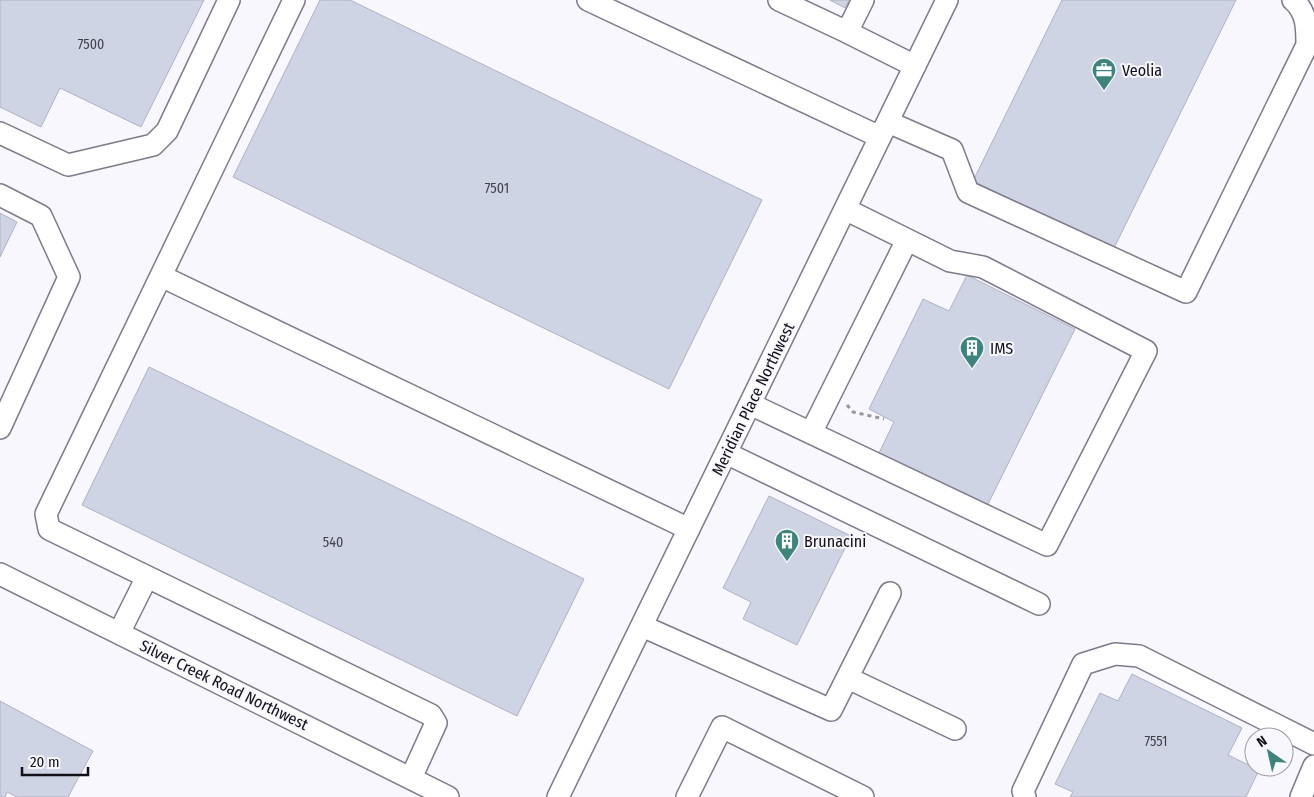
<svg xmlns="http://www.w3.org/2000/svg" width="1314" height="797" font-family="'Fira Sans Condensed',sans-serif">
	<rect width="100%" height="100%" fill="#f8f7fe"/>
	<path fill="#cfd4e5" stroke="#adb2c3" d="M0,0H204L141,127L60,88L41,127L0,107Z
		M320,0H350L762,200L669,389L233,177Z
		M830,0H849L845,8Z
		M1062,0H1236L1113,250L973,181Z
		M0,213L17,222L0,257Z
		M967,275L1075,329L985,510L877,457L894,422L869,409L923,299L949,311Z
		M149,367L584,579L517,716L82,505Z
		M769,496L851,536L797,645L743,619L751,602L723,588Z
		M1132,674L1242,728L1228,755L1259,770L1246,797H1070L1073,792L1055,784L1100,693L1118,701Z
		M0,701L93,751L68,797H17L7,792L5,797H0Z"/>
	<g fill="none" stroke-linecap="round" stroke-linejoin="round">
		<defs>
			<path id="minor" d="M294,0L46,514L49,529L431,715L436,723L411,778
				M588,0L880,137
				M779,0L847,32
				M863,0L847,32L915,66
				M888,122L952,150L968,192L1186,292L1307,45C1307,28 1307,12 1293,0
				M0,133L68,165L153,145L167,131L229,0
				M0,195L41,216L69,277L0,428
				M161,276L689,529
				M750,404L1047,545L1146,351L983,267L950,261L845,209
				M811,433L907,240
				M726,453L1039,604
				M0,574L448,797
				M642,626L831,710L890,593
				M119,633L147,577
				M848,678L955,729
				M558,797L947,0
				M687,797L722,727L863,797
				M1025,797L1023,791L1083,664L1115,654L1139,656L1314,744
				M1301,797L1314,766"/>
		</defs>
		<use href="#minor" stroke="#7d7a8a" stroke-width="24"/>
		<path stroke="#97969d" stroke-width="3" stroke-dasharray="4 4" stroke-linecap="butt" d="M847,405L853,412L884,419"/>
		<use href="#minor" stroke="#fff" stroke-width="21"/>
	</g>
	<defs>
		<symbol id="office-pin" viewBox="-11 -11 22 30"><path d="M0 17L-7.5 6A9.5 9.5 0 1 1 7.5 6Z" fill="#3d847d" stroke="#f8f7fe"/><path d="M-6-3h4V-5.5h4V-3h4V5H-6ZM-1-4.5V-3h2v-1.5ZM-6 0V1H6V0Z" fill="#fff"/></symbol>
		<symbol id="building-pin" viewBox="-11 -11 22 30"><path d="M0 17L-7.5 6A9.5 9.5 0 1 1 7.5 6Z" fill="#3d847d" stroke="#f8f7fe"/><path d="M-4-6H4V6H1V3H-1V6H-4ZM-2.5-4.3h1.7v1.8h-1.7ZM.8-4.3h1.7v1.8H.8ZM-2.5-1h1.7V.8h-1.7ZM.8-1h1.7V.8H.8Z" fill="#fff"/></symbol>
	</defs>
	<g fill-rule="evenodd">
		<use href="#office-pin" x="1090" y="56" width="28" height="38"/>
		<use href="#building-pin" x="958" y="334" width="28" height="38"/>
		<use href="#building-pin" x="773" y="527" width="28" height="38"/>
	</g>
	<g text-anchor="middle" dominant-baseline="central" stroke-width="4" stroke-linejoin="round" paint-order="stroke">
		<g font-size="14" fill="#40414a">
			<text x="91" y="44">7500</text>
			<text x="497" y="188">7501</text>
			<text x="333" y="542">540</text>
			<text x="1156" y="741">7551</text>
		</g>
		<g font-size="16" fill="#111016" stroke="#f8f7fe" text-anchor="start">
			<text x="1122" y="70">Veolia</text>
			<text x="990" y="348">IMS</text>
			<text x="804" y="541">Brunacini</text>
		</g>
		<g font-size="16" fill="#111016" stroke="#f8f7fe">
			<text transform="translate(753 399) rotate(-64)">Meridian Place Northwest</text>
			<text transform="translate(224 685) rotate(26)">Silver Creek Road Northwest</text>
		</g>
	</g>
	<g transform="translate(1269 752) rotate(326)"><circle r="24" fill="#f8f7fe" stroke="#9c9ba1"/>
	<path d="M0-4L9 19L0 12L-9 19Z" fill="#3d847d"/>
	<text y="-8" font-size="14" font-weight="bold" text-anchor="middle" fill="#111016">N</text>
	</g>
	<path d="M22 767v8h66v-8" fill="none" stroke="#111016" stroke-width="2.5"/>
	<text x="30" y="767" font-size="15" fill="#111016" stroke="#f8f7fe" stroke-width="4" paint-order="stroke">20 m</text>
</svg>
